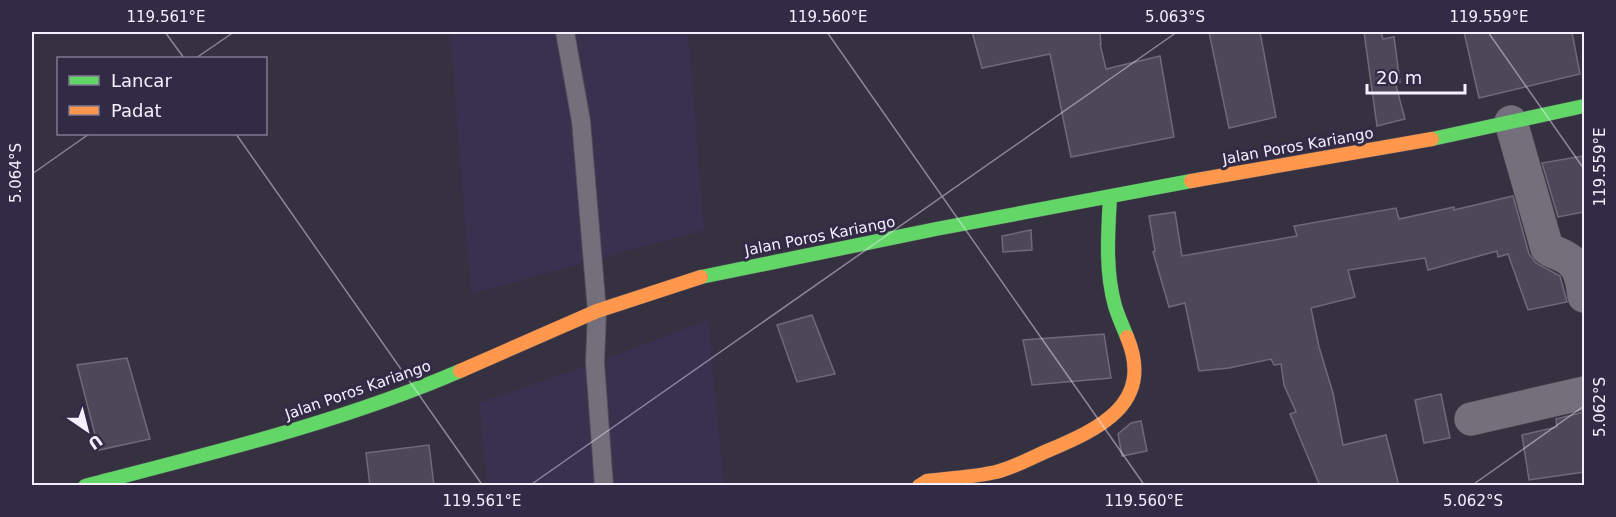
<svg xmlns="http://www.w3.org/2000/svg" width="1616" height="517" font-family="'DejaVu Sans',sans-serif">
	<rect width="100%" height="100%" fill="#363140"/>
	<path fill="#3a3150" d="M450,32H688L704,230L471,294Z
		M708,320L724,485H487L479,403L595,363Z"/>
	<path fill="#4d4859" stroke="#6e6a77" stroke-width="1.5" d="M972,32H1100L1101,44H1100L1106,69L1160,56L1174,137L1071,157L1050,54L982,68Z
		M1209,32H1260L1276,117L1229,128Z
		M1364,32H1381L1383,39L1394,37L1400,82H1395L1405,119L1377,126Z
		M1464,32H1572L1580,74L1479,98Z
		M1582,156L1584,170V212L1558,217L1542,163Z
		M1513,196L1529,254L1536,263L1560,276L1567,302L1528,310L1508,254L1498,257L1497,251L1428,270L1425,258L1348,270L1355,297L1311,308L1319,347L1333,393L1343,445L1386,435L1399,486H1320L1290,414L1296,412L1284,385L1281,364L1274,365L1271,359L1229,368L1199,371L1185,303L1169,307L1153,252L1155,251L1149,216L1175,212L1182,256L1297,236L1294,226L1396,208L1399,219L1454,207V210Z
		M1031,230L1032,250L1003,252L1002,236Z
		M812,315L835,374L797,382L777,325Z
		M1104,334L1111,378L1032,385L1023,340Z
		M127,358L150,439L99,450L77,365Z
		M1441,394L1450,438L1424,443L1415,400Z
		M1584,412V472L1529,480L1522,435L1557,427L1556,419Z
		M1141,421L1147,451L1122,456L1118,434L1131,423Z
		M429,445L434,486H370L366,453Z"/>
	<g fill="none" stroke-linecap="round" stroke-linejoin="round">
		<defs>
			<path id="lane" d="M565,32L581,121L597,311L595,363L604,486"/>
			<path id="street" d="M1511,122L1547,248C1553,253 1559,253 1565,257C1580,265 1582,280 1584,296
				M1471,419L1584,393"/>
			<path id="fast" d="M1432,139L1584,106
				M1110,197C1108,233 1105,271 1115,306C1118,316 1123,327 1127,337
				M701,277L936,229L1191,181
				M85,486C211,453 339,423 460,371"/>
			<path id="slow" d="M1191,181L1432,139
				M460,371L597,311L701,277
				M919,486L927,481C950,478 974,477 996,472C1013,468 1031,458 1047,451C1099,429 1155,404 1127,337"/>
		</defs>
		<use href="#lane" stroke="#524e5a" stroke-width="20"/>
		<use href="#street" stroke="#524e5a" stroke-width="34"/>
		<use href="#fast" stroke="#524e5a" stroke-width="15"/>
		<use href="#slow" stroke="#524e5a" stroke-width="15"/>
		<use href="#lane" stroke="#73707c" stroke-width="18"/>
		<use href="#street" stroke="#73707c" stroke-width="33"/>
		<use href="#fast" stroke="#63d668" stroke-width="14"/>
		<use href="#slow" stroke="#ff974d" stroke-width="14"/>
	</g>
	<path fill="none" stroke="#f4f0ff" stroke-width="1.5" stroke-opacity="0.45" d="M165,32L184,58M827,32L1145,486M1488,32L1584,169M196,58L234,32M236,134L483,486M32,174L89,134M529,486L1177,32M1471,486L1584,406"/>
	<g text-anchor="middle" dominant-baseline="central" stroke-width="6" stroke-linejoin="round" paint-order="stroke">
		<g font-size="15" fill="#f4f0ff" stroke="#332b46">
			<text transform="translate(1298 146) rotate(-10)">Jalan Poros Kariango</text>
			<text transform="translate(820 236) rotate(-11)">Jalan Poros Kariango</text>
			<text transform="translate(358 390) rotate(-19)">Jalan Poros Kariango</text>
		</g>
	</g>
	<rect width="1616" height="517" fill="none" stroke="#332b46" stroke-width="66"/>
	<rect x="57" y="57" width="210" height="78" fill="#332b46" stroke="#807a90" stroke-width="1.5"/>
	<rect x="69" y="76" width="30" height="9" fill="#63d668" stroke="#807a90" stroke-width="1.5"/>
	<text x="111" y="87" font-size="18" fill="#f4f0ff">Lancar</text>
	<rect x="69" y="106" width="30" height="9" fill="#ff974d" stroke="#807a90" stroke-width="1.5"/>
	<text x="111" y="117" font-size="18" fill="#f4f0ff">Padat</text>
	<g transform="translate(87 430) rotate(145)" stroke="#332b46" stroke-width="4.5" paint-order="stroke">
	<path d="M0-4.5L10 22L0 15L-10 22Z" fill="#f4f0ff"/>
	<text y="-9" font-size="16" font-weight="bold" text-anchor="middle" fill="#f4f0ff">U</text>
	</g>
	<path d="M1367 84v9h98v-9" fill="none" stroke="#f4f0ff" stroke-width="3"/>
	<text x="1376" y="84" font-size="18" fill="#f4f0ff" stroke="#332b46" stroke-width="4.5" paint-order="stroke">20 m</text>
	<rect x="33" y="33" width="1550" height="451" fill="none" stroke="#f4f0ff" stroke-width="2"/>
	<g font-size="15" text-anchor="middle" fill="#f4f0ff">
		<text x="166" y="22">119.561°E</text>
		<text x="828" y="22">119.560°E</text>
		<text x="1175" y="22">5.063°S</text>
		<text x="1489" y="22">119.559°E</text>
		<text transform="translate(1600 167) rotate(-90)" y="5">119.559°E</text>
		<text transform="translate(16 173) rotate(-90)" y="5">5.064°S</text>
		<text transform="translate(1600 407) rotate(-90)" y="5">5.062°S</text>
		<text x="482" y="506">119.561°E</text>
		<text x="1144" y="506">119.560°E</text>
		<text x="1473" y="506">5.062°S</text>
	</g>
</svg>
